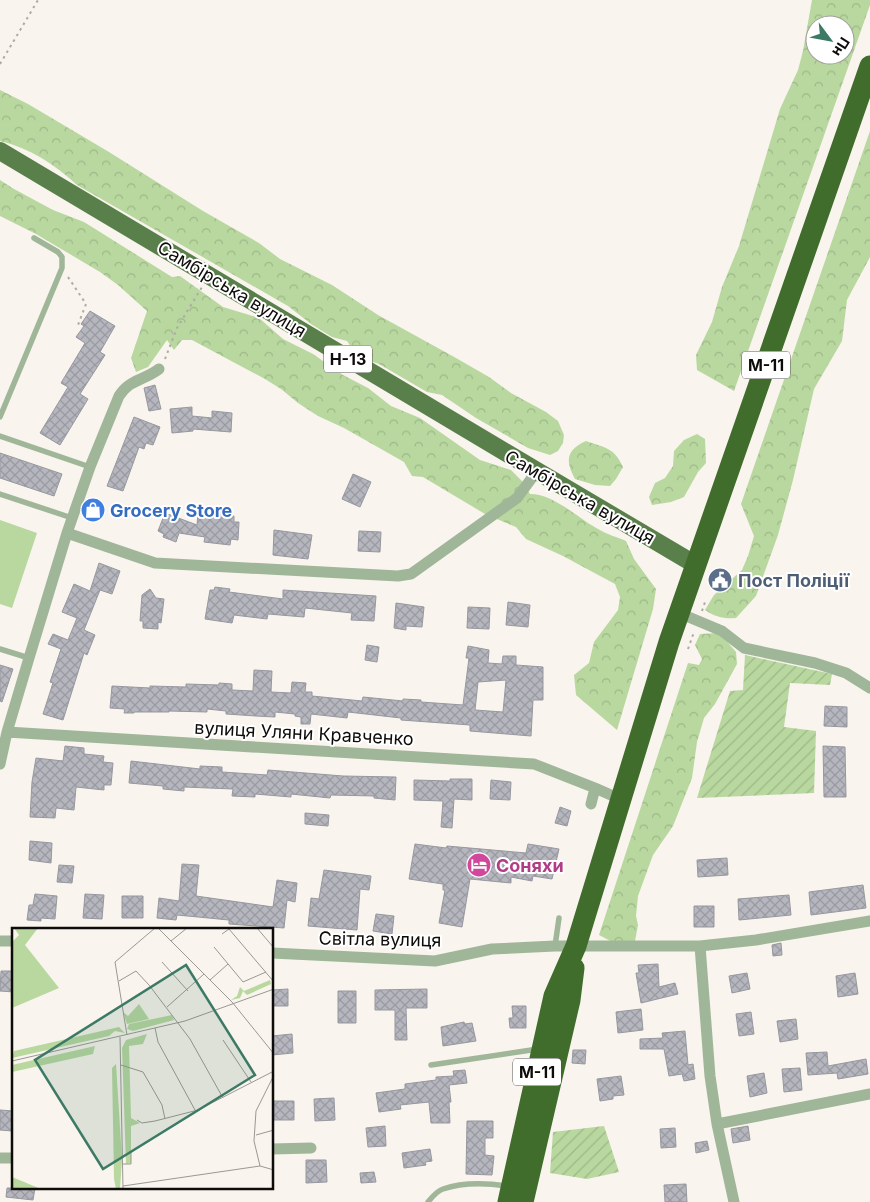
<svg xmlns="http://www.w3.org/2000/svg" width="870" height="1202" font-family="Inter,sans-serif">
	<defs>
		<pattern id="forest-crowns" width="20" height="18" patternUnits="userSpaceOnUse" patternTransform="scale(1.25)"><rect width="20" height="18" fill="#b8d89f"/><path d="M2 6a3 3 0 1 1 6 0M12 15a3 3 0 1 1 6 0" fill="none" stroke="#9db888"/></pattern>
		<pattern id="garden-furrows" width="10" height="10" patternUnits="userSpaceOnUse" patternTransform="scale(1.25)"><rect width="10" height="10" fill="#b8d89f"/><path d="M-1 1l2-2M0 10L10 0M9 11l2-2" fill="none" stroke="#9db888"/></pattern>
		<pattern id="building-cross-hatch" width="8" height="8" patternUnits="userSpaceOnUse" patternTransform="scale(1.25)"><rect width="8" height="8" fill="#b5b6be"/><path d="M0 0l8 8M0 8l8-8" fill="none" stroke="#9a9ba2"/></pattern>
	</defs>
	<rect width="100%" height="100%" fill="#f9f4ed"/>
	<path fill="#b8d89f" d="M0,520L37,533L12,608L0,604Z"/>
	<path fill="url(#forest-crowns)" fill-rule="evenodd" d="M812,0H870V5L734,391L697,370L696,355L712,322L722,287L739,246L780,109L798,70L803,51ZM815,25H845V55H815Z
		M0,90L28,104L109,152L203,211L259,243L280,259L332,285L378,315L456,358L489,377L511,393L546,412L558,421L564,435L563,443L558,451L550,455L528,448L476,418L442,395L427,392L379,364L358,357L347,341L332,337L311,324L288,306L77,185C54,164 30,148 0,141Z
		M870,131V257L847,300L842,341L814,389L793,480L778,535L756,596L736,618C724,619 715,617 705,610L714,595L742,570L748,556L754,536L741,504Z
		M0,180L14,189L53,210L84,222L172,277L180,276L223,307L259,318L283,339L313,354L343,375L368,388L391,406L420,418L480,460L511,470L522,481L530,494C555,494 578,519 600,530C608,535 617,537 626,541L634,559L656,589L653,609L617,730L576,695L574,675L589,663L594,642L618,610L620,597L615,584L563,556L526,539L516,527L485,514L423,477L412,476L404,462L344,428L318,416L298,403L281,389L265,379L192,340H182L174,350L167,340L148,367L136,372L131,358L147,311L118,285L100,272L36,234L0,216Z
		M697,434L705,439L706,463L698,472L684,497L671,502L652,505L649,497L655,483L665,478L673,466L674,451L684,440Z
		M586,441C605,448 614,447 623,467L616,479L610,486L595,485L575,479C565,461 566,450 586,441Z
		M720,633L736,652L737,664L715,704L704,718L697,742L692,778L673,826L653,855L638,896L636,916L638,925L635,941L624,948L599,935L688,663L699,665L702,659L695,645L700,634Z"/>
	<path fill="url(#garden-furrows)" d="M745,655L832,674L830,685L790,683L784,727L816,731L814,793L697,798L730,691L743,690Z
		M604,1126L619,1172L587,1179L550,1173L553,1132Z"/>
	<path fill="url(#building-cross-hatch)" stroke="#97979f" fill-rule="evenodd" d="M90,311L115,326L100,352L105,355L80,394L88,399L60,445L40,433L68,387L61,383L85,343L76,337L84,326L81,324Z
		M155,385L161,409L149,411L144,388Z
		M192,407V416L212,418V411L232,413L231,432L193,429V431L172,433L170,409Z
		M134,417L160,427L153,445L146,443L144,449L139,447L123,491L107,486Z
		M0,453L62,474L54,496L0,478Z
		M353,474L371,482L360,507L342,499Z
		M89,504L102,508L98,517L85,513Z
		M215,510L227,511L226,516H234V522H239L238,540L231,539L230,545L204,542L205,537L179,533L176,542L163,537L164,534L158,531L165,513L197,525L198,513L214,515Z
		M274,530L312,535L308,559L273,555Z
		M359,531L381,532L380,552L358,551Z
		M99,563L120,571L112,594L100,590L84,630L95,635L87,655L84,653L63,720L43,714L53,683L50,682L61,649L48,644L53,634L68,640L77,618L62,612L74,584L90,591Z
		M716,574L726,577L721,587L712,584Z
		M215,587L230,589L229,592L283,599V590L376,596L374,621L351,620L352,613L305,608L304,617L268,614L267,619L234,615L232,623L205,619L210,590H214Z
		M150,589L156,598L164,599L161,623L158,622V629L143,628V621H140L142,595Z
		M508,602L530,605L528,627L506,625Z
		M396,603L424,607L422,627L406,626V630L394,628Z
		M468,607L490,608L489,629L467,628Z
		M367,645L379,647L377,662L365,660Z
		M468,646L489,650L488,663L502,664L503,656H516V665L543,667V700H533L531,736L470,731V725L401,720V718L348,712L347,718L311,714L310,724H301V717L295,716V714L275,712V717L256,716L226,714V711L207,709V712L169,711V712H134V713H124L125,709L110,708L112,686L150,688V686L186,687V684L219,685V683L232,684V690L253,691L254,670L272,671L271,692L291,693L292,682L306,683L305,692H312V696L362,701L363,697L403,701V699L421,700V702L463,705L469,658H466ZM506,680L503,712L475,710L478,682Z
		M0,665L13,669L2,702L0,701Z
		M825,706L847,707V727L824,726Z
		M65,746L84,748V754L104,756L103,762L113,763L111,785H104V790L76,787L74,810L56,808L55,818L30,817L32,782L36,758L63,761Z
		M823,746L845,747L846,797H824Z
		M131,761L200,769V766L222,767V772L267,775L268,770L343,776L396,777L395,800L374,798V796L331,795L330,798L291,794V797L255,794V797L232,796L233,789L184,787V791L163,789V786L129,783Z
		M450,779H472V800L454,799L452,828L441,827L443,801L414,800V780L450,781Z
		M491,780L511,782L510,800L490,799Z
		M560,807L571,811L567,826L555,823Z
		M305,813L329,815L328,826L305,824Z
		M30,841L52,843L51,863L29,860Z
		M415,844L446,848L447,846L526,853L528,844L559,849L552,879L533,876L532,881L511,877V883L470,879L462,927L439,923L445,890H443V884L409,879Z
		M727,858L728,875L698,877L697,860Z
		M182,864L199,865L196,896L273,907L277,880L297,883L295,902L287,900L284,928L229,924V920L177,915L176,920L157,918L159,898L179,901Z
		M59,865L74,866L72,883L57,882Z
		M324,870L371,876L369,890L360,889L357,930L308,926L311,898L319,899Z
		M863,885L866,908L811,915L809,892Z
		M35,894L57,896L55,919L41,918V921L27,920L29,905H33Z
		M85,894L104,895L102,919L83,918Z
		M789,895L791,915L739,920L738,899Z
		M122,896H143V918H122Z
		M694,906H714V927H694Z
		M376,914L394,916L392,934L373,931Z
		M781,943L782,955L773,956L772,945Z
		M658,964L659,987L675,983L678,994L641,1003L636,973H639L638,965Z
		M1,971H14V992L0,991Z
		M747,973L750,989L732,993L729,976Z
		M855,973L858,994L838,997L836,976Z
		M288,989V1006H272V990Z
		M427,989V1008H406L407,1040H395V1010H375V990Z
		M338,991H356V1023H338Z
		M512,1006H526V1028H510L509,1018H513Z
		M641,1009L643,1030L618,1033L616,1012Z
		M751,1012L754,1034L739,1036L736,1014Z
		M796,1019L798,1039L780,1042L777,1021Z
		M464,1022L465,1024L472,1023L476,1041L443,1046L441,1027Z
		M685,1031L688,1065L693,1064L695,1079L684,1081L682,1074L669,1076L664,1049H640V1039L663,1038L662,1033Z
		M292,1034L293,1053L272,1055V1036Z
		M573,1050H586L585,1064L572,1063Z
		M827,1052L828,1066L866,1059L868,1074L838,1079L837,1073L808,1075L806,1053Z
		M800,1068L802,1090L784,1092L782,1069Z
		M465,1070L467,1083L449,1085L451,1102H449L450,1123H431L429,1102L400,1105L401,1109L379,1112L376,1093L405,1089V1084L436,1080V1077L454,1076L453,1071Z
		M764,1073L767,1093L750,1097L747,1076Z
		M621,1076L624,1095L613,1096V1099L600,1101L597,1079Z
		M334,1098L335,1120L315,1121L314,1099Z
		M274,1101H294V1120H274Z
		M0,1110L13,1111L12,1131L0,1130Z
		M467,1121H493V1138H485V1155L494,1156L492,1175L466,1174Z
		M385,1126L386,1146L368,1147L366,1128Z
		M748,1126L750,1140L733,1143L731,1129Z
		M675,1128L676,1147L661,1148L660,1129Z
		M707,1141L709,1150L696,1153L695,1143Z
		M430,1149L432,1161L425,1162L426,1165L404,1168L402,1153Z
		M306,1160H326L327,1182L306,1183Z
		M374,1172L376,1182L361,1183L360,1173Z
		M686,1184L687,1202H665L664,1185Z
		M7,1188H35L33,1200L6,1197Z"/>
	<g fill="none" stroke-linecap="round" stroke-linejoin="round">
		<path stroke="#aeaaa5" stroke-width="2" stroke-dasharray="2.5 4" stroke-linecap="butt" d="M0,64L38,0
			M68,277L86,304L78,325
			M165,359L177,328L202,287
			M702,611L706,599
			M688,649L694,632"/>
		<path stroke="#a0b698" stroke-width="5.5" d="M0,417L62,268V257L58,252L34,238
			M0,436L90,467
			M0,494L72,518
			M0,649L29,658
			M555,946L559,918
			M431,1065L538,1049
			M428,1202C432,1197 437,1191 443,1189C463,1182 487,1183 507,1186"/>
		<path stroke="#a0b698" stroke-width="11" d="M67,533L155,563L398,576L411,574L517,498L537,471
			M679,613L722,631L744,648L815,663L846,673L870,688
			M7,732L534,764L595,788L620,799
			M0,764L7,732L29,658L67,533L90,467L119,396C130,379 143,381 159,369
			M591,804L595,788
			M0,941H14
			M700,946L710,1076L717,1124L734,1202
			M272,953L435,961L492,949L555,946H700L756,940L870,921
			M717,1124L870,1094
			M272,1149L311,1148
			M0,1158H14"/>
		<path stroke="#59804a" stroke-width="18" d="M0,151L537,471L696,565"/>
		<path stroke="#406c2c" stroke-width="21" d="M508,1202L554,996L576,946L669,642L870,66
			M523,1202L570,1000L574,968"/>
	</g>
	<defs>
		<symbol id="shop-disc" viewBox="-11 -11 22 22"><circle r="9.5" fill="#3f7fe0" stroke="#fff"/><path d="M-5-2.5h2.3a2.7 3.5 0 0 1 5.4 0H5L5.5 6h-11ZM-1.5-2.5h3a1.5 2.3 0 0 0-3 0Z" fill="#fff"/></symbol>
		<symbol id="civic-disc" viewBox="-11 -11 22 22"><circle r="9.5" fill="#5c6f8a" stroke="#fff"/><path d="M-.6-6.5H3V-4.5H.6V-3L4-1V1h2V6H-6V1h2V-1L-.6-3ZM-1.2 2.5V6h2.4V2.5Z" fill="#fff"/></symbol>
		<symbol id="hotel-disc" viewBox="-11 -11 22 22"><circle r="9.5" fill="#d1479c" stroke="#fff"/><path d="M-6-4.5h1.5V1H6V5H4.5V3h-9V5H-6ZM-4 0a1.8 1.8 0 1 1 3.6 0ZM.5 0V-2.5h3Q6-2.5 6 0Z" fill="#fff"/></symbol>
	</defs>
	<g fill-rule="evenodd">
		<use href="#shop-disc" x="79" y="496" width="28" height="28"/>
		<use href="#civic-disc" x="706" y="566" width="28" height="28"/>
		<use href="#hotel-disc" x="465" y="851" width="28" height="28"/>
	</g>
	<g text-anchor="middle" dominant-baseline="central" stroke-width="4" stroke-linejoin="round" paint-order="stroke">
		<g fill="#fff" stroke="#565554" stroke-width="1">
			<rect x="324" y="345.5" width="48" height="27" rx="4"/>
			<rect x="742" y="351.5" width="48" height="27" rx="4"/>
			<rect x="513" y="1058.5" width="48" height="27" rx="4"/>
		</g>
		<g font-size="16" font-weight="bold" fill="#0e0c0a">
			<text x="348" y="359">Н-13</text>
			<text x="766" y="365">М-11</text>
			<text x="537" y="1072">М-11</text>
		</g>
		<g font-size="18" fill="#0e0c0a" stroke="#fff">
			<text transform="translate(232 289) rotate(31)">Самбірська вулиця</text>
			<text transform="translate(580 497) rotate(30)">Самбірська вулиця</text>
			<text transform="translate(304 733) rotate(3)">вулиця Уляни Кравченко</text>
			<text transform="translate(380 939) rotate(1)">Світла вулиця</text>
		</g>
		<g font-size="18" font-weight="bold" fill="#366cbe" stroke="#fff" text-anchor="start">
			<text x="110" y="510">Grocery Store</text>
		</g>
		<g font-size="18" font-weight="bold" fill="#4e5e75" stroke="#fff" text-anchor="start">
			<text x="738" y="580">Пост Поліції</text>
		</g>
		<g font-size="18" font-weight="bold" fill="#b23c85" stroke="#fff" text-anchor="start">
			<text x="496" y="865">Соняхи</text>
		</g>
	</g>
	<g transform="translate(12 928)">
		<rect width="261" height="261" fill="#f9f4ed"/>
		<path d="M258,52L259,56L235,67L231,63L228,70L219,72L225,68L228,59L232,63ZM160,87L162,92L121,103L115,101L117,96ZM107,99L113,105L103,103L97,108L0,130L2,123ZM135,106L131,116L117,118L119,190L128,195L119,198V235L114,236L110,120L114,112ZM83,118L81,126L0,144V137ZM104,136L110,231L108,261H104L102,251L100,140Z" fill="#b8d89f"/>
		<path d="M2,0H26L13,17L47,60L0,80V14L7,7Z" fill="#b8d89f"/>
		<path d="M127,76L137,91L115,96L111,84L116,88ZM0,249L29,261H0Z" fill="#b8d89f"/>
		<path fill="none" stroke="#9b9792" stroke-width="1" d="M146,0L220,74L262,126M245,0L262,20M210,6L217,1L262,54M159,13L175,0M202,19L231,54L254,44M150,34L176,63M198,52L216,36M107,53L124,43L137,57L178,111L211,170M155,79L192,46M143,100L146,114L183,182M115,107L103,34L143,0M108,109L111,261M211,112L239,154M0,133L173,93L262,61M109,137L131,144L150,177L153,191M125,192L130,195L143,193L186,182L262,143M244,207L262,202M111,236H119V225M248,238L242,213L244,183L262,147M111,258L248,238L262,242"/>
		<path fill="#3c7a66" fill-opacity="0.15" stroke="#3c7a66" stroke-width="2.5" d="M174,37L243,147L91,241L23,132Z"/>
		<rect width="261" height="261" fill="none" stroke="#0e0c0a" stroke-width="2.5"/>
	</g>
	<g transform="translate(830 40) rotate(122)"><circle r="24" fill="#ffffff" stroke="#9f9e9d"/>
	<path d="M0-4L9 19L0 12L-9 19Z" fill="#3c7a66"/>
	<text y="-8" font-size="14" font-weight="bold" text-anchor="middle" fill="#0e0c0a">Пн</text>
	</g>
</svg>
